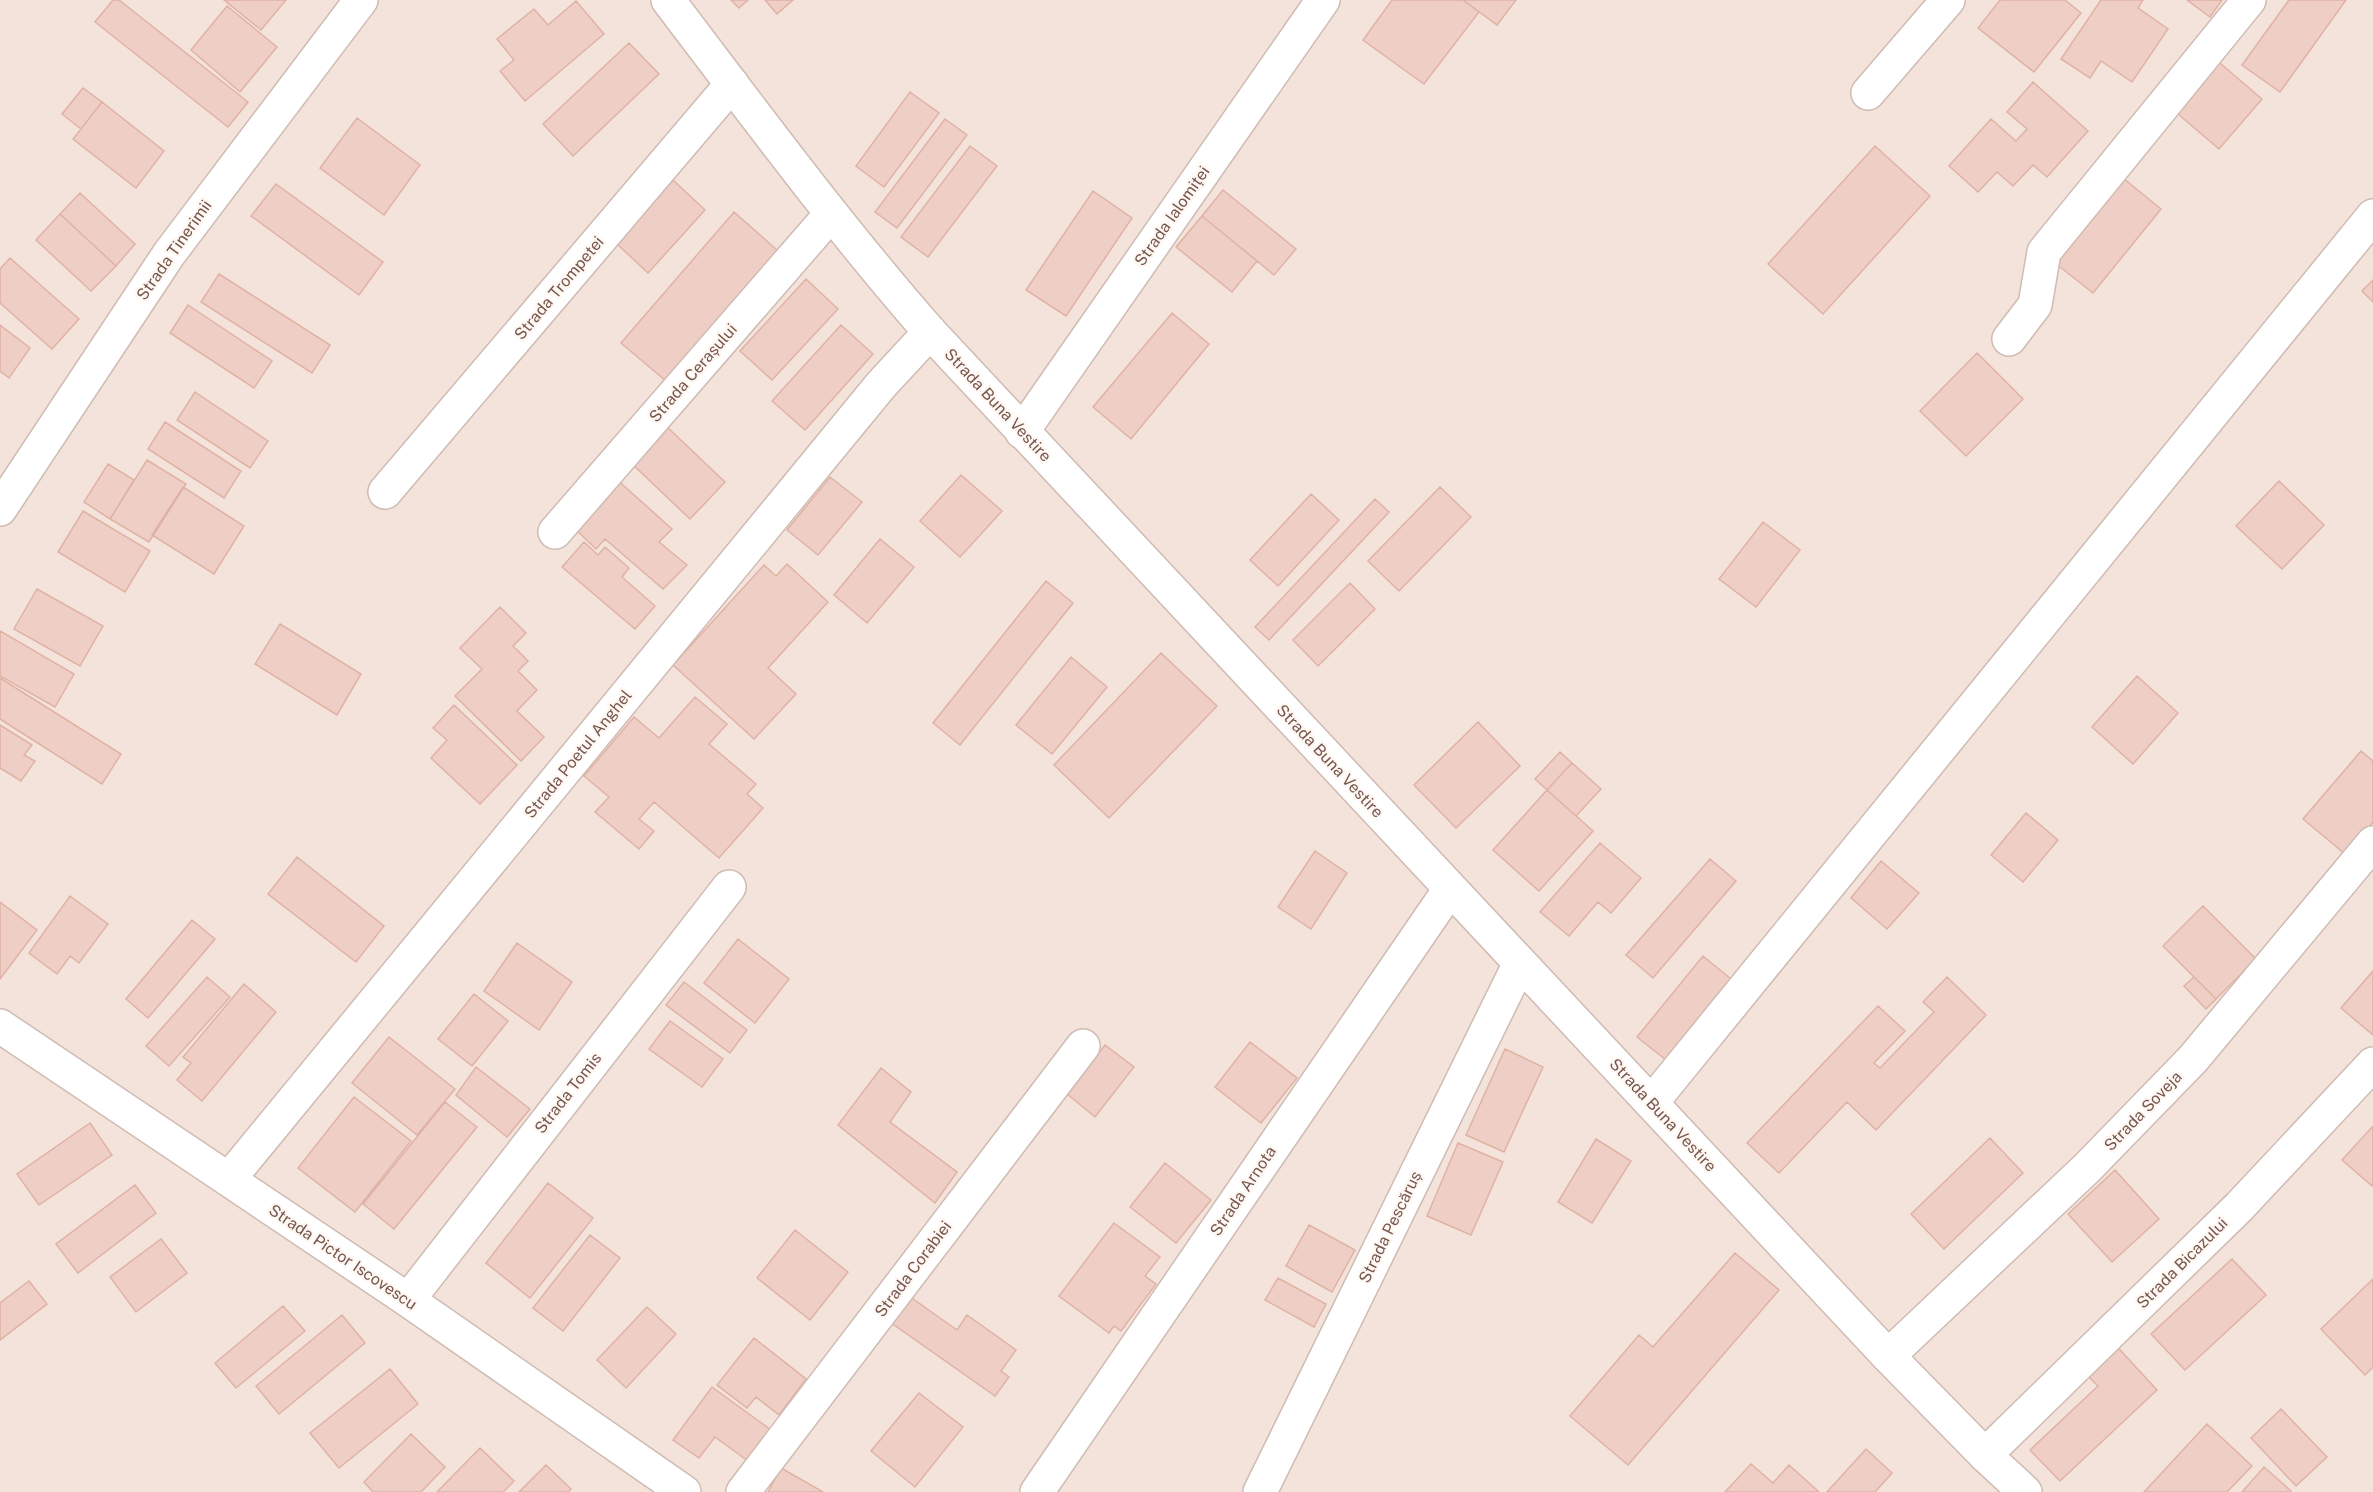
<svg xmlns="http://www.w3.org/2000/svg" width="2373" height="1492" font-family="'Public Sans',sans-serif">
	<rect width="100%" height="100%" fill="#fbf2eb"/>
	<path fill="#f3e3da" d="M0,0H2373V1492H0Z"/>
	<path fill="#efcec5" stroke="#e0b2a6" stroke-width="1.5" d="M113,0H119L248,102L228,127L95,22Z
		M224,0H286L261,30Z
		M731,0H748L739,8Z
		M765,0H793L777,14Z
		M1392,0H1463L1479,12L1424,84L1363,40Z
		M1463,0H1516L1497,25Z
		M2000,0H2065L2081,13L2034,72L1978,28Z
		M2101,0H2143L2138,8L2168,29L2132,82L2101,61L2090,78L2061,59Z
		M2187,0H2222L2210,17Z
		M2289,0H2346L2280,92L2242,65Z
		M576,1L604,34L525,101L500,71L514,60L497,39L534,9L548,25Z
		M227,6L277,47L240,92L191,50Z
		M629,43L659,74L573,156L543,124Z
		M2214,58L2262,99L2219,149L2171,108Z
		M2033,82L2088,131L2047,177L2033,165L2013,186L1997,172L1978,192L1949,166L1991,119L2016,141L2027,129L2007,112Z
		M83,88L102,102L81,129L62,114Z
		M910,92L939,113L884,187L856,166Z
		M102,102L164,151L136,188L73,139Z
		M357,118L420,165L384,215L320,168Z
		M945,119L967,135L897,228L875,212Z
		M970,146L997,166L928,257L901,237Z
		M1875,146L1930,196L1823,314L1768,264Z
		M2123,178L2161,209L2093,293L2055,263Z
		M673,180L705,210L648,273L616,243Z
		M276,184L383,262L359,295L251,216Z
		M1223,190L1296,249L1274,275L1202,216Z
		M1093,191L1132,218L1066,316L1026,290Z
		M80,193L135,244L116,266L60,214Z
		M734,212L778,251L666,381L621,343Z
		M60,214L116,266L91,291L36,240Z
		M1202,216L1257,261L1232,292L1176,247Z
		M10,258L79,319L52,349L0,303V269Z
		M219,274L330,345L312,373L201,302Z
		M806,279L838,309L772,380L740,351Z
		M2373,280V302L2362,291Z
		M188,305L272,361L254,388L170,333Z
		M1172,313L1209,344L1131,439L1093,407Z
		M0,325L30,348L9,378L0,371Z
		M841,325L873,354L805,430L772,401Z
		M1977,353L2023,399L1966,456L1920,411Z
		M195,392L268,441L250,468L177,420Z
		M165,422L241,471L224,498L148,449Z
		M664,424L725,482L690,519L629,461Z
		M147,460L186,484L149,542L110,519Z
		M108,464L134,480L110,519L84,502Z
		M961,475L1002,511L960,557L920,521Z
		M614,477L672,529L659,542L687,565L663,589L605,539L596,549L571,525Z
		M830,477L862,502L818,555L787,530Z
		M2279,481L2324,525L2282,569L2236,526Z
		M183,487L244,526L214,574L152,535Z
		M1440,487L1471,517L1399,591L1368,561Z
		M1311,494L1339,520L1278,586L1250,560Z
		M1375,499L1389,512L1269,640L1255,627Z
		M83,511L150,551L125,592L58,552Z
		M1763,522L1800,550L1756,607L1719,579Z
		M880,539L914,567L867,623L834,595Z
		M584,542L598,555L605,547L629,568L622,577L655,606L635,629L562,567Z
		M787,564L828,602L768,668L796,694L754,739L673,665L764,565L776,576Z
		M1046,581L1073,603L960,745L933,723Z
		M1350,583L1375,609L1318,666L1293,640Z
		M37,589L103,626L80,666L14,629Z
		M500,607L526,633L513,646L528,661L518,671L537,690L517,711L544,737L521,761L455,696L482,669L460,648Z
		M280,624L361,674L337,715L255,664Z
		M0,631L74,674L55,707L0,676Z
		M1161,653L1217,706L1109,818L1054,765Z
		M1071,657L1107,687L1052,754L1016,725Z
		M2137,676L2178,713L2133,764L2092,727Z
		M0,678L121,754L102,784L0,719Z
		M695,697L727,724L709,744L756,784L747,794L763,808L719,858L654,802L639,819L654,831L639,849L595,812L609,797L584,776L634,717L659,738Z
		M454,705L517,765L480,804L431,758L447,740L433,728Z
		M1478,722L1520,766L1456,828L1414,785Z
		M0,725L32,745L24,755L35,761L21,781L0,768Z
		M2361,751L2373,761V822L2345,854L2303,819Z
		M1560,752L1572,763L1547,790L1535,779Z
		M1572,763L1601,789L1576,816L1547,790Z
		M1547,790L1593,831L1539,891L1493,850Z
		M2026,813L2058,840L2023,882L1991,855Z
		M1600,843L1641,878L1611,913L1598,902L1569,936L1540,912Z
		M1315,851L1347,873L1311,929L1278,907Z
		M297,857L384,926L356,962L268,894Z
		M1710,859L1736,881L1653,978L1626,955Z
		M1881,861L1919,893L1887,929L1851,898Z
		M70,896L108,924L79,963L70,956L57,974L29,953Z
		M0,902L37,930L0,979Z
		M2203,906L2256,959L2216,999L2163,946Z
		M192,920L215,939L148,1018L126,999Z
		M738,939L789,979L755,1023L704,983Z
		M517,943L572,982L539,1030L484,991Z
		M1703,956L1731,979L1666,1060L1637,1037Z
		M2373,971V1035L2341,1008Z
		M207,977L230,997L169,1066L146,1046Z
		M1947,977L1986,1015L1876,1130L1847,1102L1779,1173L1747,1143L1878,1006L1905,1031L1874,1063L1880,1068L1934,1012L1923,1002Z
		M2194,977L2216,999L2206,1009L2184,986Z
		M684,982L747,1030L730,1053L666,1005Z
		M244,984L276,1012L202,1101L177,1080L191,1063L183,1057Z
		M474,994L508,1021L472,1066L438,1039Z
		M670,1021L723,1059L702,1087L649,1049Z
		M389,1037L455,1089L417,1135L352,1083Z
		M1250,1042L1297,1078L1261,1123L1215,1087Z
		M1105,1045L1134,1067L1095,1117L1067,1094Z
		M1505,1049L1543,1067L1504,1152L1466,1135Z
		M476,1067L530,1109L507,1137L456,1095Z
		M881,1068L911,1092L890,1122L957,1172L935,1203L838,1125Z
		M354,1097L411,1141L355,1212L298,1168Z
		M445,1102L477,1127L394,1229L363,1204Z
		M90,1123L112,1155L39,1205L17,1174Z
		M2373,1126V1185L2372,1186L2342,1160Z
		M1990,1138L2023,1173L1944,1249L1911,1214Z
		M1596,1139L1631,1161L1592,1223L1558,1202Z
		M1458,1143L1503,1162L1471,1235L1427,1216Z
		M1165,1163L1211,1200L1176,1243L1130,1207Z
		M2115,1170L2159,1219L2112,1262L2068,1214Z
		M548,1183L593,1218L530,1298L486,1263Z
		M135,1185L156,1213L78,1273L56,1244Z
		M1114,1223L1160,1257L1145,1276L1156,1284L1121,1331L1114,1326L1109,1333L1059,1296Z
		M1309,1225L1355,1250L1332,1292L1286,1266Z
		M795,1230L848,1272L810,1320L757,1278Z
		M590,1235L620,1258L563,1331L533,1308Z
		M161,1239L187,1273L136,1312L110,1277Z
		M1735,1253L1779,1290L1628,1465L1570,1416L1639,1335L1653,1347Z
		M2232,1259L2266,1295L2185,1370L2151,1334Z
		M1278,1278L1326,1304L1314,1327L1265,1300Z
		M2373,1279V1367L2365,1375L2321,1329Z
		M29,1281L47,1304L0,1340V1303Z
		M909,1296L957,1330L967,1315L1016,1350L1001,1371L1009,1377L995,1396L890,1322Z
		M283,1306L305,1331L236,1388L215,1363Z
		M647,1307L676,1334L626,1388L597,1360Z
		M342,1315L365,1343L279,1414L256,1386Z
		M754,1338L806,1379L779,1415L756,1397L747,1408L717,1385Z
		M2110,1339L2157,1390L2060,1481L2030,1450L2098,1386L2080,1368Z
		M390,1369L418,1404L339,1468L310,1433Z
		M712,1387L771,1430L748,1461L715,1437L699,1458L673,1440Z
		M919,1393L963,1427L915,1487L871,1451Z
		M2281,1409L2327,1457L2296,1486L2251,1438Z
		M2207,1424L2252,1466L2227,1492H2144Z
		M411,1434L445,1467L421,1492H373L364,1482Z
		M480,1448L514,1481L503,1492H437Z
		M1866,1449L1892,1473L1875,1492H1827Z
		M1751,1464L1773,1483L1789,1465L1819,1492H1725Z
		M546,1465L571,1489L568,1492H519Z
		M2264,1467L2291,1491L2290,1492H2242Z
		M781,1468L823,1492H768Z"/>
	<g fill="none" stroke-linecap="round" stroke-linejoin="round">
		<defs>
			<path id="minor" d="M1868,93L1948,0
				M2009,339L2035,305L2044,252L2249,0
				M1022,432L1323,0
				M385,492L732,84
				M0,509L169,254L361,0
				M555,532L831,214
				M0,1026L408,1300L684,1492
				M1652,1102L2373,216
				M229,1179L881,385L930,332
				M408,1300L729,887
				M1888,1356L2087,1168L2193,1059L2373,843
				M1985,1455L2239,1207L2373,1064
				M743,1492L1083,1046
				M1037,1492L1450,889
				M1260,1492L1520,963"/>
			<path id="tertiary" d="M668,0C753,112 837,226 930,332L1888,1356L1985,1455L2025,1492"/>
		</defs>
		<use href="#minor" stroke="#cfbbb3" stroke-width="36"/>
		<use href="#tertiary" stroke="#cfbbb3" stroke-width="36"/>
		<use href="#minor" stroke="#fff" stroke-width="33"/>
		<use href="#tertiary" stroke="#fff" stroke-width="33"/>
	</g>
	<g text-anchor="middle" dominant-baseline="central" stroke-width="4.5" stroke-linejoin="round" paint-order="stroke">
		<g font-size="16" fill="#75564f" stroke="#fef7f2">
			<text transform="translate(1172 216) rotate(-55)">Strada Ialomiței</text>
			<text transform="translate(174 250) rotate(-55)">Strada Tinerimii</text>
			<text transform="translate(559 288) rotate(-50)">Strada Trompetei</text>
			<text transform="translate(693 373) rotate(-49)">Strada Cerașului</text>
			<text transform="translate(998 405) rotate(47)">Strada Buna Vestire</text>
			<text transform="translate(578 754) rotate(-51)">Strada Poetul Anghel</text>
			<text transform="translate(1330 761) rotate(47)">Strada Buna Vestire</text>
			<text transform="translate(568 1093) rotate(-52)">Strada Tomis</text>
			<text transform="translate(2143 1111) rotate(-46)">Strada Soveja</text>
			<text transform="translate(1663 1115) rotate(47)">Strada Buna Vestire</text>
			<text transform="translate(1243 1191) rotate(-56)">Strada Arnota</text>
			<text transform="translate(1390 1227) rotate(-64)">Strada Pescăruș</text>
			<text transform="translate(343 1257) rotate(34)">Strada Pictor Iscovescu</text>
			<text transform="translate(2182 1263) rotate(-45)">Strada Bicazului</text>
			<text transform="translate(913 1269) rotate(-53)">Strada Corabiei</text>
		</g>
	</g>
</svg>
